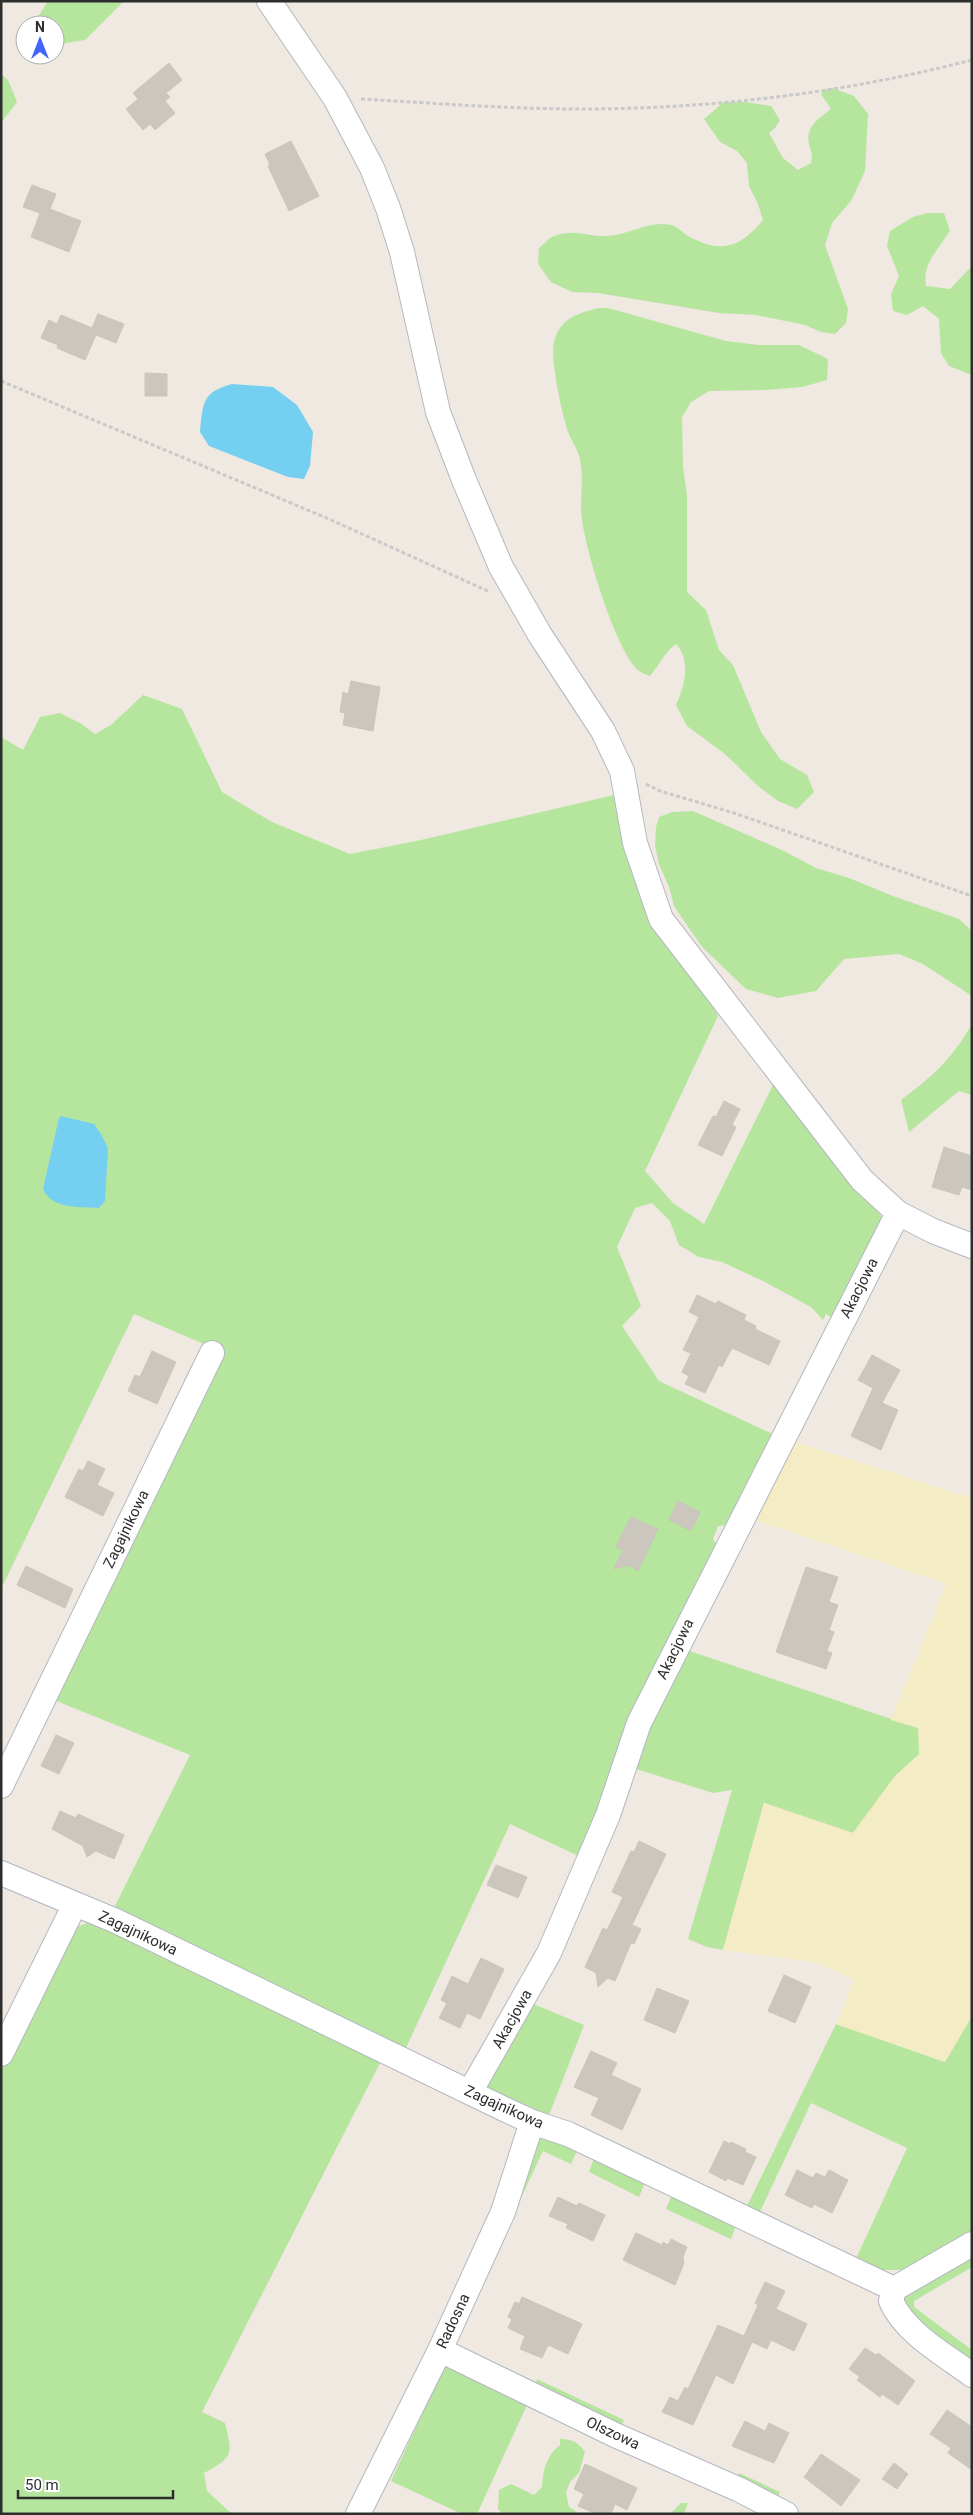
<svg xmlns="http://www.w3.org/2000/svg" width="973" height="2515" font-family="Roboto,sans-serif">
	<rect width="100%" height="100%" fill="#efe9e1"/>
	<path fill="#b6e59e" d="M48,1H124L85,40L55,45V25H33Z
		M1,74L8,80L17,102L1,123Z
		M832,88L854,96L868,114L865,171L851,201L832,223L825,245L848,309L846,323L835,334L821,332L805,325L756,315L719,313L598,293L572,292L551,282L538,264L539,248C544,244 549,238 554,236C575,228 588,237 607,236C630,235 649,220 671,225C678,226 683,234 690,237C722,254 741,247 763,220L758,204L749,186L747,163L737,151L720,142L704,119L724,102H745L771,106L780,120L775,128L769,133L783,158L798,170L811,163C813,155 811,152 809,144C805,126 820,118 831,109L821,94L824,90Z
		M927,213H944L950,231C938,250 922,263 926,286L950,289L972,266V375L949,366L941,353L939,319L923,306L907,315L893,311L891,294L899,276L887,246L890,231L913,217Z
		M598,308H608L726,341L759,345H799L828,359L827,380L802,387L766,390L709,391L691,402L682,417L683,466L687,496V592L706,610L719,650L733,665L761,732L780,759L807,775L814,792L797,809L778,801L758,786L725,754L687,726L676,705C685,686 691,660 676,644C664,653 659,665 650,676C647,675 642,673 639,671C616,652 586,551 582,520C579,500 585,476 579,456C577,448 571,440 568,432C562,414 550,360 554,342C560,318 577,314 598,308Z
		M143,695L182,709L222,792L272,822L350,854L421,840L623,793L690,966L718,1016L645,1171L673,1203L704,1224L773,1085L881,1216L885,1227L837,1321L826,1314L823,1320L811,1307L765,1282L722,1262L699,1257L679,1245L670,1221L652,1203L635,1208L617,1247L641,1306L622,1326L659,1381L777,1436L730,1525L718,1526L713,1539L719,1548L581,1857L510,1824L405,2050L111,1914L190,1755L54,1700L206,1345L134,1314L1,1589V737L23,750L40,717L60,713L80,723L95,734L111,725Z
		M693,811L784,851L816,868L849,878L893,896L959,919L972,931V996L923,964L899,954L844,959L816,991L778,998L746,989L702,947L674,906L669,887L659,864L655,846L656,827L659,817L672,812Z
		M972,1024V1095L959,1091L909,1132L901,1100C933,1076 952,1059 972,1024Z
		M684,1649L918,1728L920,1754L895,1776L853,1833L764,1803L723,1950L707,1947L688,1939L732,1790L713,1793L633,1768Z
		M89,1922L382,2059L202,2412L225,2423C233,2455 233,2457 204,2473L207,2491L232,2514H1V2068L68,1931Z
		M531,2003L584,2025L548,2118L483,2090Z
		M972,2016V2238L905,2270H882L855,2261L907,2148L811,2103L758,2216L745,2210L836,2024L945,2062Z
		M544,2137L580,2144L571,2164L543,2151L495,2253L536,2141Z
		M596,2153L647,2177L639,2197L589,2172Z
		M674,2190L738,2220L731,2239L666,2209Z
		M972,2255V2267L914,2301V2307L972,2350V2366L923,2330L903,2302L905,2296Z
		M445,2365L527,2405L477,2514H462L391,2481Z
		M537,2379L624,2420L621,2427L535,2386Z
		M560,2439C572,2439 578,2442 585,2452L579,2473L570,2482L566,2493L569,2507L580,2514H503L498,2509L499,2490L511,2484L534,2495L542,2487C543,2470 546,2456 560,2445Z
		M739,2473L780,2492L778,2498L736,2480Z
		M681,2503H688L684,2514H670Z"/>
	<path fill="#f3ecc5" d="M793,1441L972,1498V2016L945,2062L836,2024L854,1980L818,1963L723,1950L764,1803L853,1833L895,1776L919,1754L918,1728L891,1720L946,1584L751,1519Z"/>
	<path fill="#75cff0" d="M232,384L273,387L297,405L313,432L310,466L304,479L288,477L209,446L200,432C203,403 202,392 232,384Z
		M61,1116L94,1124L101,1134L108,1148L105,1201L99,1208C80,1207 51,1209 43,1189L59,1118Z"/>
	<path fill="#cbc7bf" stroke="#cbc5ba" d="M169,63L182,80L166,93L170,97L165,101L175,113L155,130L150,124L143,130L126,109L138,99L133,93Z
		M291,141L319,196L289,211L268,166L270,165L265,154Z
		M32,185L56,194L50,209L81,221L69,252L31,237L40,213L23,207Z
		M98,314L124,324L116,343L96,335L85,360L57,348L58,345L41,338L49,320L57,324L61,315L92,328Z
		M145,373L167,374V396H145Z
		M351,681L380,687L373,731L343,725L345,713L340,712L343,692L348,694Z
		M724,1101L740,1109L732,1125L736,1127L722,1156L698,1145L713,1116L716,1117Z
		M944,1147L972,1156V1190L962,1187L959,1195L932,1187Z
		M697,1295L716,1304L718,1301L746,1315L744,1320L756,1326L755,1329L780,1341L769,1365L732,1348L722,1367L719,1365L705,1393L685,1384L689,1376L682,1372L691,1353L683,1350L699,1317L689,1312Z
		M152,1351L176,1362L157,1404L128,1391L135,1375L140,1377Z
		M872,1355L900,1370L882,1403L898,1410L881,1450L851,1436L873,1388L858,1380Z
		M88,1461L105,1469L97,1485L114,1493L103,1516L65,1497L79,1469L83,1471Z
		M678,1501L700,1512L691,1531L669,1520Z
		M631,1517L658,1529L638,1571L628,1565L614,1569L623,1550L616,1547Z
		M26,1566L73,1589L65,1608L17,1585Z
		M806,1567L838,1577L829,1602L838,1605L829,1630L834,1632L827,1651L832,1653L826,1669L776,1652Z
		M56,1735L74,1743L59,1774L41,1766Z
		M60,1811L76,1818L78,1814L124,1835L114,1859L96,1851L87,1857L83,1846L52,1829Z
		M639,1841L666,1854L632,1925L641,1929L634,1944L631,1943L615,1981L608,1978L598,1987L596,1973L585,1967L603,1928L607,1930L623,1897L612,1892L631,1851L634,1852Z
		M496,1865L527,1877L518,1898L487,1885Z
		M481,1958L504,1969L480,2019L467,2013L460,2028L439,2018L447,2003L441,2000L452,1976L468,1984Z
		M784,1975L811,1987L795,2023L768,2011Z
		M657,1988L689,2001L675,2033L644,2020Z
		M591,2051L617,2063L611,2075L641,2089L622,2130L591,2115L599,2098L574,2087Z
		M724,2141L730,2144L731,2142L746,2149L745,2152L756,2157L743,2185L727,2178L726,2181L709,2172Z
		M797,2170L813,2178L816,2173L825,2177L829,2170L848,2180L832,2213L814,2204L812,2208L785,2195Z
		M558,2197L577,2206L579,2203L605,2215L593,2241L566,2228L568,2224L549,2216Z
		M636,2233L662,2245L663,2242L668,2245L671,2239L687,2247L683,2257L684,2263L675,2285L623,2260Z
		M765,2282L785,2291L776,2309L807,2324L794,2351L771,2340L767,2349L752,2342L733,2384L716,2375L693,2425L662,2412L670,2397L678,2401L685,2387L688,2389L718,2325L744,2336L758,2305L755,2303Z
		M522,2297L582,2324L568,2354L548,2345L542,2358L520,2349L525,2336L508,2328L512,2319L508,2317L515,2302L519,2304Z
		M865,2348L876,2355L878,2353L915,2381L898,2405L882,2394L880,2397L857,2380L860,2377L849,2369Z
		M947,2410L972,2427V2470L948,2453L951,2448L930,2434Z
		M745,2421L765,2431L769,2423L789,2433L774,2463L732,2446Z
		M821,2454L860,2480L841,2506L804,2477Z
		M894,2463L908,2474L897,2489L882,2479Z
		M585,2464L637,2488L627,2510L615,2504L611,2514H596L578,2506L584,2494L574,2489Z"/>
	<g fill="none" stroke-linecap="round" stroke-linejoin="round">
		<defs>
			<path id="minor" d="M269,1L335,98L372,168L388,208L402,252L438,412L464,480L501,567L540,635L603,731L622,771L635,843L661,919L862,1180L898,1213L933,1231L972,1246
				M1,1786L212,1353
				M1,1873L116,1921L504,2109L532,2122L568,2134L894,2289
				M1,2054L75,1904
				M470,2092L549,1953L608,1815L639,1723L898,1213
				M894,2289L891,2301C905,2333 945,2355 972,2375
				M894,2289L972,2244
				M440,2350L615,2435L740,2490L786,2514
				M358,2514L440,2350L503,2212L532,2122"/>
		</defs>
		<use href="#minor" stroke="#b4b7c1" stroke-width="26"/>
		<path stroke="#c9c9c9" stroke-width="3" stroke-dasharray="4 2.5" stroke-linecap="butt" d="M361,99C434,103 507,109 580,109C712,109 844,93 972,60
			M1,381L329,519L490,592
			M646,784L660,791L734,813L972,896"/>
		<use href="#minor" stroke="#fff" stroke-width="24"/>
	</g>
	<g text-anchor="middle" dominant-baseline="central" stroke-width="4.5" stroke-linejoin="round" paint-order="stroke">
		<g font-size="15" fill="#2e2e2e" stroke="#fff">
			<text transform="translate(859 1288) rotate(-63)">Akacjowa</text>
			<text transform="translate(126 1529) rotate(-64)">Zagajnikowa</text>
			<text transform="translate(675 1649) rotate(-64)">Akacjowa</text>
			<text transform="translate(138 1933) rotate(25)">Zagajnikowa</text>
			<text transform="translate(512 2019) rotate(-61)">Akacjowa</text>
			<text transform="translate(504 2107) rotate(24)">Zagajnikowa</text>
			<text transform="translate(453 2321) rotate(-65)">Radosna</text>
			<text transform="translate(613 2433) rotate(25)">Olszowa</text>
		</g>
	</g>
	<rect width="973" height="2515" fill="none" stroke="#2e2e2e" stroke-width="5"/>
	<g transform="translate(40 40)"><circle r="24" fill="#ffffff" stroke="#ababab"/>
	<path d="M0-4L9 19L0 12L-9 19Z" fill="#4264fb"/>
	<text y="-8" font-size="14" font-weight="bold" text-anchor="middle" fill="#2e2e2e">N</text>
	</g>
	<path d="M18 2490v8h155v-8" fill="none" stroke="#2e2e2e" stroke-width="2.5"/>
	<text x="25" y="2490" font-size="15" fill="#2e2e2e" stroke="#ffffff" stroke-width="4" paint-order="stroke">50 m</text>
</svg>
